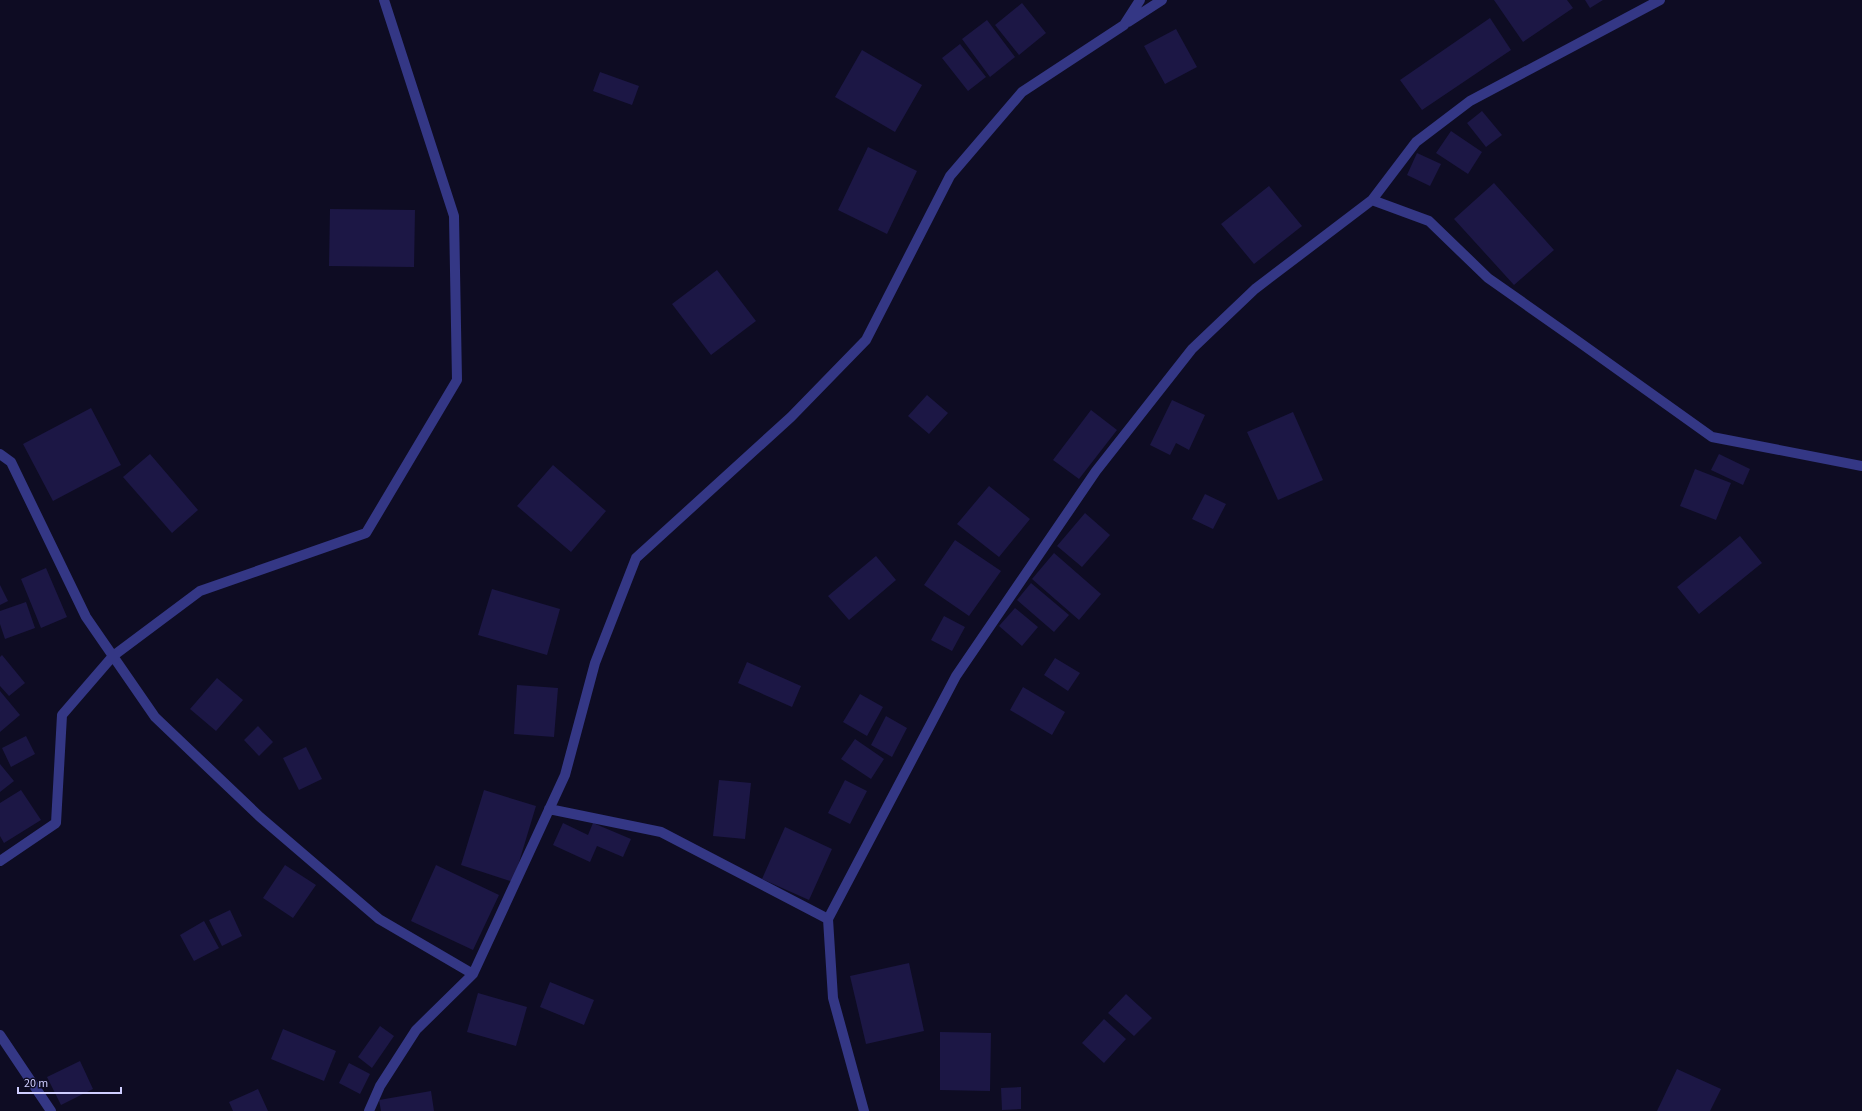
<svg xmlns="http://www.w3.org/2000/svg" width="1862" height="1111" font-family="'Source Sans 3',sans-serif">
	<rect width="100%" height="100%" fill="#0e0c23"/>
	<path fill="#1c1745" d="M1494,0H1567L1573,8L1523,42Z
		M1585,0H1603L1590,8Z
		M1022,3L1046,33L1019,55L995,25Z
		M1490,18L1511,50L1422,110L1400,80Z
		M987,20L1015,57L990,77L962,39Z
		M1176,29L1197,67L1165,84L1144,46Z
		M960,44L986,77L968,91L942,58Z
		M862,50L922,85L895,132L835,97Z
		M600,72L639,86L632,105L593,91Z
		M1482,111L1502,135L1486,147L1467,123Z
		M1451,131L1482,152L1468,174L1436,153Z
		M868,147L917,171L887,234L838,210Z
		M1417,153L1441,164L1430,186L1407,175Z
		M1494,183L1554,250L1514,285L1454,219Z
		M1269,186L1302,226L1254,264L1221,224Z
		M330,209L415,210L414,267L329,266Z
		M717,270L756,321L711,355L672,304Z
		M927,395L948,413L929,434L908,416Z
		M1172,400L1205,415L1189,450L1176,443L1170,455L1150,445Z
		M91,408L121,465L53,501L23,444Z
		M1091,410L1117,430L1079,479L1053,460Z
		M1293,412L1323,480L1278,500L1247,432Z
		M150,454L198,510L172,533L123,477Z
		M1719,454L1750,469L1743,485L1711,470Z
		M553,465L606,511L571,552L517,506Z
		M1695,469L1731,483L1716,520L1680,506Z
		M989,486L1030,519L999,557L957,524Z
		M1205,494L1226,504L1213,529L1192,519Z
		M1085,513L1110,535L1082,567L1057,546Z
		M1740,536L1762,563L1699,614L1677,587Z
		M955,540L1001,571L969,616L924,585Z
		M1054,553L1101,594L1079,620L1032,579Z
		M876,556L896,580L849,620L828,596Z
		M46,568L67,617L41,628L21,579Z
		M1031,583L1069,615L1054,632L1017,600Z
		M0,585L8,601L0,605Z
		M492,589L560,609L547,655L478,635Z
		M26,602L35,628L5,639L0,624V611Z
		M1015,608L1038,627L1022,646L999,626Z
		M944,616L965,627L952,651L931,640Z
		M2,655L25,683L9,696L0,686V657Z
		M1055,658L1080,673L1068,691L1044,675Z
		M747,662L801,686L792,707L738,683Z
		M217,678L243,700L216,731L190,709Z
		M517,685L558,688L554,737L514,734Z
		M1023,687L1065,712L1052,735L1010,710Z
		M0,691L20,715L0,732Z
		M860,694L883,707L867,736L843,722Z
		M886,716L907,728L892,757L871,745Z
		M258,726L273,742L259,756L244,740Z
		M26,736L35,754L11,767L2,748Z
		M855,739L884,759L871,779L841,759Z
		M306,747L322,779L299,790L283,758Z
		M0,764L14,781L0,792Z
		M719,780L751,783L745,839L713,836Z
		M845,780L867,791L850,824L828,813Z
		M21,790L41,820L4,843L0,836V803Z
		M484,790L536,806L513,882L461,865Z
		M563,823L588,835L593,823L631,839L623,857L597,846L590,862L553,845Z
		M785,827L832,849L809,900L762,879Z
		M285,865L316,885L293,918L263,898Z
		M436,865L499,895L473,950L411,921Z
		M230,910L242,936L222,946L209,920Z
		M204,921L219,948L194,961L180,935Z
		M909,963L924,1031L866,1044L850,976Z
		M550,982L594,1000L584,1025L540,1007Z
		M478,993L527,1007L516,1046L467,1032Z
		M1126,994L1152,1018L1134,1036L1108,1013Z
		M1104,1019L1126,1039L1104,1063L1082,1043Z
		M380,1026L394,1036L372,1068L358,1057Z
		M283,1029L336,1051L324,1081L271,1059Z
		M940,1032L991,1033L990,1091L940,1090Z
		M80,1061L93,1089L61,1105L47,1077Z
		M349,1063L370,1074L360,1094L339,1083Z
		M1677,1069L1721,1089L1710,1111H1657Z
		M1021,1087V1109L1002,1110L1001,1088Z
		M258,1089L268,1111H233L229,1102Z
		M431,1091L434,1111H381L379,1100Z"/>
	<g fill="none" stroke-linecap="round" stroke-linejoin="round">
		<path stroke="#343785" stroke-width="10" d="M1128,22L1162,0
			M1372,200L1429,221L1488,278L1579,342L1712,437L1862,466
			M0,454L11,462L86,617L155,717L260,817L379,919L473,974L565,775L595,663L636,558L791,417L866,340L950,176L1022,92L1124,25L1140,0
			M549,809L661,832L828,919
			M0,861L56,823L62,715L113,656L200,591L366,533L457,380L454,216L384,0
			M0,1035L51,1111
			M369,1111L380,1086L416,1030L473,974
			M864,1111L833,998L828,919L956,676L1096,471L1192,349L1255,289L1372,200L1416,142L1470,101L1660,0"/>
	</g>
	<path d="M18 1087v6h103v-6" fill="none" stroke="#cfceff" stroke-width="2"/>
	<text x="24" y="1087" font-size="12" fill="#cfceff" stroke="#0e0c23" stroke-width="3" paint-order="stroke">20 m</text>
</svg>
